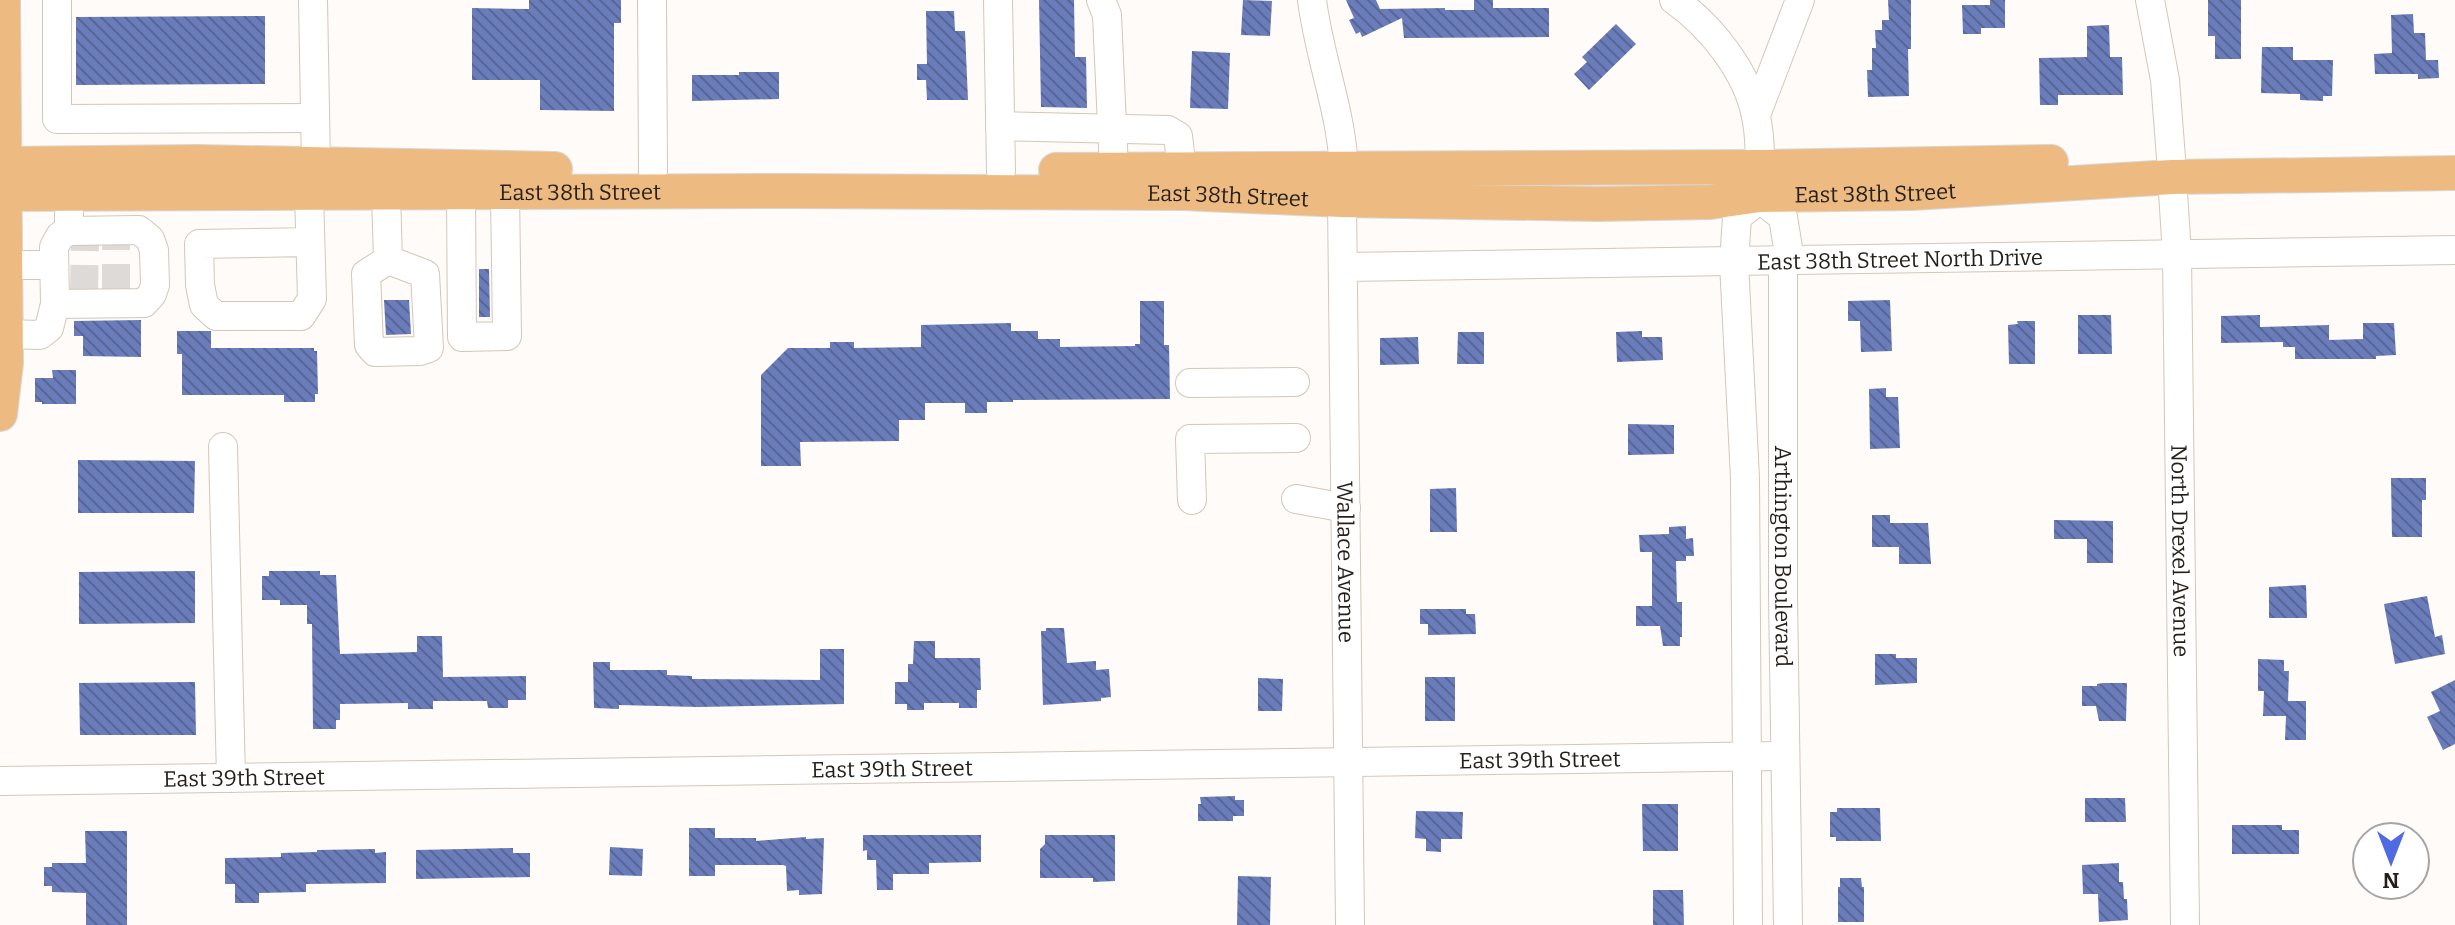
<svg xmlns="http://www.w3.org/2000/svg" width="2455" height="925" font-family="Bitter,serif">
	<defs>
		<pattern id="building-back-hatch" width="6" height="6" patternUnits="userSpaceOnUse" patternTransform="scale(2)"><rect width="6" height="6" fill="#6a7dba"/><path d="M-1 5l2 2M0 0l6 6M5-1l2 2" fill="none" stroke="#576696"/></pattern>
	</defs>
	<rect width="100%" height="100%" fill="#fefbf8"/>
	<path fill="url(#building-back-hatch)" d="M529,0H621V23H614V111L540,110V80H472V8L529,9Z
		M1039,0H1074L1075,57H1086L1087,108L1041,107Z
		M1243,0L1272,1L1270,36L1241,35Z
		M1346,0H1376L1380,9L1445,8V10H1474V0H1493V8H1549V37L1404,38L1402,18L1362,37L1360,32L1356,34L1349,20L1354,18Z
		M1888,0H1911V49H1908L1909,96L1868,97L1867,70H1872V48H1876L1875,30H1882V20H1889Z
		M1990,0H2005V28H1981V34H1963L1962,5H1990Z
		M2208,0H2241V59H2215V36H2208Z
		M926,11H954L955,31H965L968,100H927L926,80H917V64H927Z
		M2413,14L2414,33H2425L2426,60H2438L2439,78L2418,79V74H2375L2374,54L2392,53L2391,15Z
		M265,16V84L76,85V17Z
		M1616,24L1636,44L1589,90L1574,74L1587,62L1582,57Z
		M2109,25L2110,57H2122L2123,95H2058V105H2040L2039,58L2087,57V26Z
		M2262,47H2293V60H2333L2332,96H2323V101L2300,100V94L2261,93Z
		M1192,51L1230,53L1228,109L1190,108Z
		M739,72H779V99L692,101V75H739Z
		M479,269H489L490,317H479Z
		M384,300H409L411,334L386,335Z
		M1890,300L1892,351L1861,352L1860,321H1848V301Z
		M1140,301H1164V345H1169L1170,399L1013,400V402H987V413H965V403H925V420H899V441L800,442L801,466H761V375L788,348H830V342H854V348L921,347V325L1011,323V331H1038V339H1060V347L1135,346V344H1140Z
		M2078,315H2111L2112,354H2078Z
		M2260,315V327L2329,325V340L2363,339V323H2394L2396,355L2376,356V359H2295V347H2283V342L2221,343V316Z
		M141,320V357L83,356V336H74V321Z
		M2017,321H2035V364H2009L2008,325L2018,324Z
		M177,331H211V348H314V351H317L318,394H315V402H284V395H182V354H177Z
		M1642,331V337H1662L1663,360L1617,362L1616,332Z
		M1458,332H1484V364H1457Z
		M1418,337L1419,364L1380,365V338Z
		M52,370H76V404H42V402H35V378H53Z
		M1886,388V397H1898L1900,448L1870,449L1869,389Z
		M1628,424L1674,425V454L1628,455Z
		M78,460L195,461L194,513H78Z
		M2391,478H2426V500H2422V537H2392Z
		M1456,488L1457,532H1430V489Z
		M1872,515H1890V523H1928L1931,564H1899V547H1872Z
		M2054,520L2113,521V563H2087V539H2054Z
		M1686,526V539L1693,538L1694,556H1686V561H1676L1677,602H1682V637H1680V646H1663L1660,626H1636V606H1652V552H1640L1639,535L1669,534V527Z
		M195,571V623L79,624V572Z
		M269,571H320V575H336L340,654L417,652V636H442L443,677L526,676V700H508V708H488L487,701H433V709H408V703L340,704V720H336V729H313L312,624H307V605H280V600H262V576H269Z
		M2306,585L2307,618H2269V587Z
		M2427,596L2435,637L2442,635L2445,654L2395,664L2384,604Z
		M1420,609H1466V614H1475L1476,634L1428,635V624H1420Z
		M1046,628H1064L1067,663L1096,661V670L1109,669L1111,697L1101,698V701L1043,705L1041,631H1046Z
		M914,641H935V658H980L981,690H977V708H959V703H924V710H907V704H895V682H908V664H913Z
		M820,649H844V704L698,707L619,705V709L594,708L593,662H610V670H667V675L692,676V679L820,680Z
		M1875,654H1896V658H1917V683L1875,685Z
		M2258,659L2284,660V671H2289L2288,701H2306V740H2285L2286,716H2263L2264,691H2258Z
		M1425,677H1455V721H1425Z
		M1258,678L1283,679L1282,711H1258Z
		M2455,680V744L2443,750L2427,717L2440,711L2431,692Z
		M195,682L196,735H80L79,683Z
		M2103,683H2127L2126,721H2099L2096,706H2082V686H2097V684Z
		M1235,796V800H1244V816H1233V821H1198V804H1201L1200,797Z
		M2085,798H2125L2126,822H2085Z
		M1642,804H1678V851H1643Z
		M1837,808H1880L1881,841H1836V837H1830V812H1837Z
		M1416,811L1463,812L1462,839H1441V852L1426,851V839L1415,838Z
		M2232,825H2282V830H2299V854H2232Z
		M689,828H715V838H756V841L806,837V839L824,838L822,894L799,895V890L787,891L786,866L783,865H715V876H689Z
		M85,831H127V925H86V893L52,892V886H44V867H52V863H86Z
		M863,835H981V862L929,863V874H893V890H877L876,860H867V850L863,851Z
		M1045,835H1115V881L1093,882V878H1040V849L1045,844Z
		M610,847L643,849L642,876L609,875Z
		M513,848V853H530V877L416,879V850Z
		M375,849V853L386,852V883L306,884V892L259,893V903H235V884H225V858L281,857V853L317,852V850Z
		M2119,863V882H2123L2124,899H2127L2128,920L2099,922L2098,894H2083L2082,865Z
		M1238,876L1271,877L1270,925H1237Z
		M1840,878H1861L1862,887H1864V922H1838V887H1840Z
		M1653,890H1683L1684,925H1653Z"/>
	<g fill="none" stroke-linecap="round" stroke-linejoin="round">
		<path stroke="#dddad7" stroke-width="28" stroke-dasharray="28 14" stroke-linecap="butt" d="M116,292V239
			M84,293L85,239"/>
		<defs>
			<g id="minor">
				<path d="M57,0V119L315,118"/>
				<path d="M313,0L316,166"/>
				<path d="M652,0L653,171"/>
				<path d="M998,0L1001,171"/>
				<path d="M1101,0L1107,15L1114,169"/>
				<path d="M1312,0C1319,57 1342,113 1344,170"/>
				<path d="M1674,0C1710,25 1748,72 1756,117C1761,139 1760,164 1760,186"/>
				<path d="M2150,0L2165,80L2171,158"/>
				<path d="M1756,115L1800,0"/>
				<path d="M1000,126L1168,130L1178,136L1182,169"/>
				<path id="s1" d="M2172,177L2177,254L2185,925"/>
				<path d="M461,192L462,337L507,336L505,192"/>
				<path d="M309,193L312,299L301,316H216L204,305L200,285L199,244L310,242"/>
				<path d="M386,193L388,260L425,274L429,348L420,351L375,352L369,345L366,274L388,260"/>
				<path id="s2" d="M1760,199L1783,217L1788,248L1783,262V596L1788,925"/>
				<path id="s3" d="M1342,200L1350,925"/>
				<path d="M5,265H54"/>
				<path id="s4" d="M1344,267C1715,264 2085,255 2455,250"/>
				<path d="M55,304L144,303L152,294L155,285L154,250L150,239L139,230L69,231"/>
				<path d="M6,334L40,335L49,328L55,304L54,247L60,236L69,231V214"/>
				<path d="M1190,383L1295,382"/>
				<path d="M223,447L231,778"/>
				<path d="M1296,499L1346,508"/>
				<path d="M1192,500L1190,439L1296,438"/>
				<path id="s5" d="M0,781L1784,756"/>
				<path d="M1748,925L1745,478L1734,263L1737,217L1760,199"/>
			</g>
			<g id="major">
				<path d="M0,164L198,162L555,169"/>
				<path d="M1056,170L1760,167L2051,162"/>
				<path id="s6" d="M0,194L795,191L1184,193L1342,200L1597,204L1710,202L1760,195L1912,193L2172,177L2455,173"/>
				<path d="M0,414L6,363L3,0"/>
			</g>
		</defs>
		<use href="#minor" stroke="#d4c6ba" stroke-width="30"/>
		<use href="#major" stroke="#d8d7d6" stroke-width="36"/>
		<use href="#minor" stroke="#fff" stroke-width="28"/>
		<use href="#major" stroke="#edbb81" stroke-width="34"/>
	</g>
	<g text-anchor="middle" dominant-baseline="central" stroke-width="6" stroke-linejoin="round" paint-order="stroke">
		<g font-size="22" fill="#241f1a" stroke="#fff">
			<text stroke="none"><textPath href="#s6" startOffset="580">East 38th Street</textPath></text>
			<text stroke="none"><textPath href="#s6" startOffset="1876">East 38th Street</textPath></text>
			<text stroke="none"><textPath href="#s6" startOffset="1228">East 38th Street</textPath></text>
			<text stroke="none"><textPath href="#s4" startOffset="556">East 38th Street North Drive</textPath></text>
			<text stroke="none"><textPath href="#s1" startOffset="374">North Drexel Avenue</textPath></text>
			<text stroke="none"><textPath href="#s2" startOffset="370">Arthington Boulevard</textPath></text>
			<text stroke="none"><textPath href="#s3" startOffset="362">Wallace Avenue</textPath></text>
			<text stroke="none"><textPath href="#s5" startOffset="1540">East 39th Street</textPath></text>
			<text stroke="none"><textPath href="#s5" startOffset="892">East 39th Street</textPath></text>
			<text stroke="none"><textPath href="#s5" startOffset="244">East 39th Street</textPath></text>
		</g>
	</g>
	<g transform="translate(2391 861) rotate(180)"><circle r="38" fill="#ffffff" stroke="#a7a5a3" stroke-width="2"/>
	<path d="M0-6L14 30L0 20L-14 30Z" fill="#506be0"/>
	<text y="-12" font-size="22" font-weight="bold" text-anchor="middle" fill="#241f1a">N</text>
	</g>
</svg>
